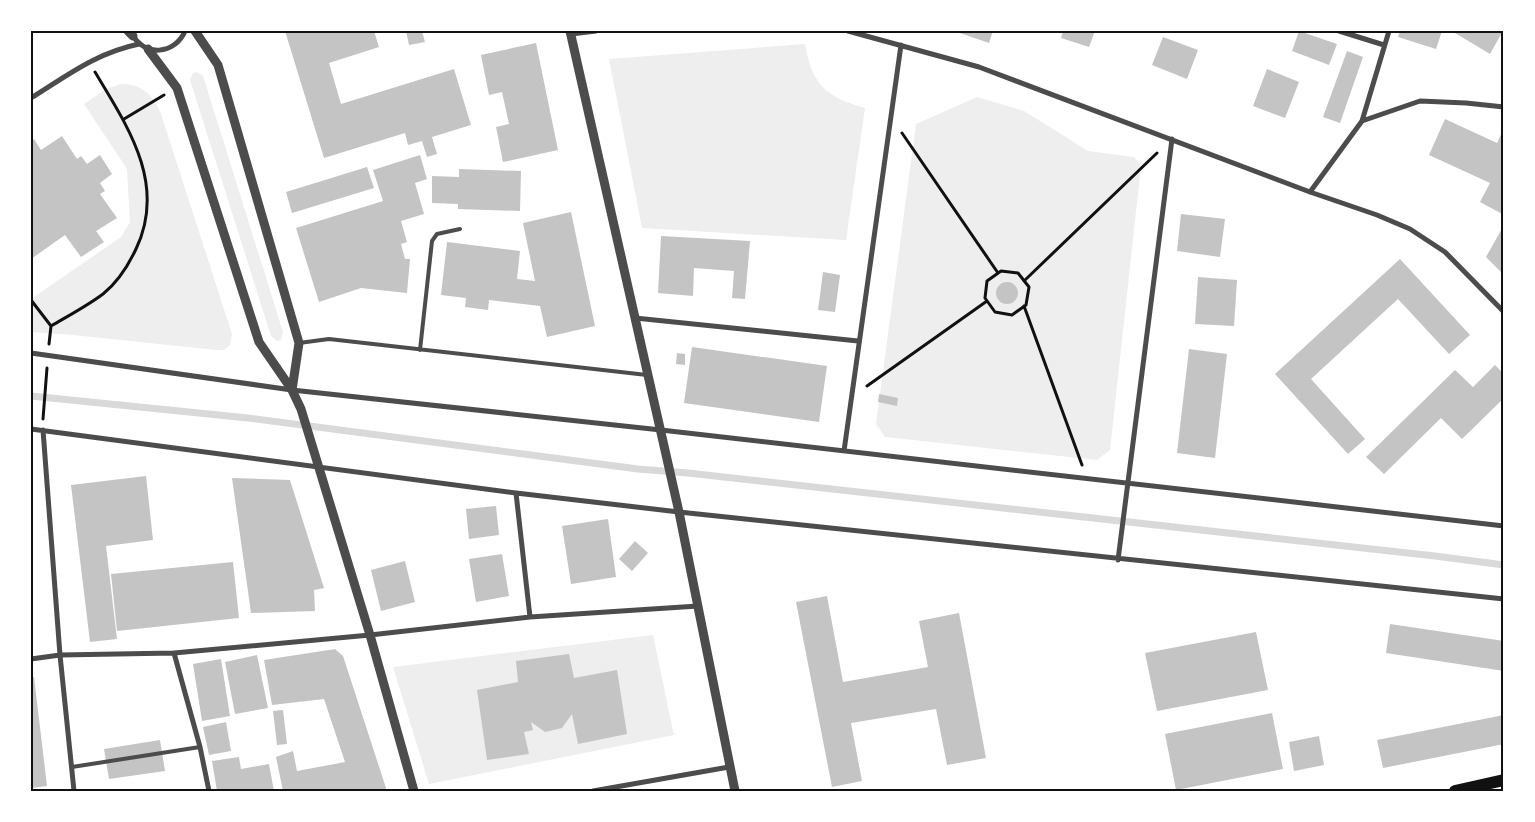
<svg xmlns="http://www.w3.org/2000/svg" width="1535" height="822" font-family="'Roboto Condensed',sans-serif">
	<rect width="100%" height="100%" fill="#fff"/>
	<path fill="#eee" d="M805,44C812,85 826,97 865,108L846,240L642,228L609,59Z
		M197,72L203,76L283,332L281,340L277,341L271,336L190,80L193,73Z
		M121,84C141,84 152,94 160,111L232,334L230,345L224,350H216L73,335L31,332V299L121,237L130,222L127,169L84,104L106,89Z
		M977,97L1024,111L1088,151L1134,157L1141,166L1110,450L1097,460L885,437L876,424L916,124Z
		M653,635L674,735L429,784L393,667Z"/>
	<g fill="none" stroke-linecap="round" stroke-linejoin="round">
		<path stroke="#d9d9d9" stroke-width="7" d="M31,396L248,418L638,469L688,473L1435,556L1504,565"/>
	</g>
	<path fill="#c4c4c4" d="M285,31H374L379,47L329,63L341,104L454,69L471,125L432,137L437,154L427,157L422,141L408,145L405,133L324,158Z
		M406,31H422L425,42L409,45Z
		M954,31H993L989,43Z
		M1063,31H1095L1089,47L1061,38Z
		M1299,31L1337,44L1329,65L1292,51Z
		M1400,31H1442L1436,49L1398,37Z
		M1456,31H1503L1490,54L1455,33Z
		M1163,37L1198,50L1187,79L1152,65Z
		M536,43L558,150L503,162L496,127L509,124L502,92L489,95L481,55Z
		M1347,51L1363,57L1340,123L1323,117Z
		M1267,69L1299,82L1285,118L1253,106Z
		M1445,119L1497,143L1504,128V215L1480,202L1490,183L1429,155Z
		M62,136L77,159L81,156L87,164L100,155L112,174L100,183L105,191L100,194L117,218L96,231L104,242L81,257L65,235L31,259V141L34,139L41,150Z
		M420,155L427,179L415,183L424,214L401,221L407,242L401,244L405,259H410L407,293L361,288L319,302L296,228L383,201L373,170Z
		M367,167L374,188L292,213L286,192Z
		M459,169L521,171L520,211L458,209V204L432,203V176L459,177Z
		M571,212L595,326L547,337L540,306L489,300L488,310L465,307L466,298L441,295L447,242L520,251L517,279L535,281L523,223Z
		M1181,214L1225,219L1220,257L1177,251Z
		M1504,225V275L1486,257Z
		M661,236L750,241L745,299L732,298L734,271L694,268L693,296L658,293Z
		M1400,259L1470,335L1449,354L1398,299L1311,379L1365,439L1348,454L1275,374Z
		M823,272L840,275L835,312L818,310Z
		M1198,277L1237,280L1234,326L1195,324Z
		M996 293a11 11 0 1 1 22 0a11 11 0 1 1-22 0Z
		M692,347L827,366L819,422L684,403Z
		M1189,349L1227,354L1215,458L1177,453Z
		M677,353L685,354V365L676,364Z
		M1495,365L1504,374V398L1462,439L1441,418L1384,474L1366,457L1455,370L1473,387Z
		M879,394L898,398L897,406L878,402Z
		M146,476L153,540L106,546L117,639L90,642L71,485Z
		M232,478L290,480L324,588L314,590L315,611L251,613Z
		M496,506L499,535L469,539L466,509Z
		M608,519L616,577L571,584L562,526Z
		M635,541L648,553L632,571L619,559Z
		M502,554L509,596L476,602L469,559Z
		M405,561L415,602L381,611L371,570Z
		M233,562L239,618L117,631L111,574Z
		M827,596L843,682L928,667L919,621L959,613L986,758L947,765L936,709L851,723L862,781L832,787L796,602Z
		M1390,624L1504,641V671L1386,653Z
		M1256,632L1268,690L1157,711L1145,653Z
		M335,649L343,656L386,788L385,791H283L276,757L293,751L297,771L345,762L324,699L272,705L264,660Z
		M569,654L574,678L617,670L627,734L578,744L572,714L562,728L545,732L531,722L533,730L524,732L529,754L487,760L477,690L518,682L516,661Z
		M257,655L268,708L235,714L225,662Z
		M221,659L230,716L202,721L193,664Z
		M31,677H34L47,786L31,788Z
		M283,710L287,744L277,745L273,711Z
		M1272,713L1283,769L1176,790L1165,734Z
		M1504,715V744L1383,768L1377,740Z
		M226,722L231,751L209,755L203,727Z
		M1319,736L1324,765L1294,771L1289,742Z
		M160,740L165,771L109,779L104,749Z
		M239,757L241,769L269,764L274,791H217L212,761Z"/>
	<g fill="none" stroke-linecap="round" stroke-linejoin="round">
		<path stroke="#111" stroke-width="3" d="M124,119L164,95
			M902,133L998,273
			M1001,271L1018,273L1029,287L1026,305L1012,315L995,312L985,298L987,281Z
			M1024,281L1157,153
			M31,300L51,326
			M1024,306L1082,465
			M49,344L51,326C68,316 87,306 103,294C118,282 128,266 136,249C167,184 128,127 95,72
			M867,386L987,301
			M43,419L47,368"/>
		<path stroke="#4c4c4c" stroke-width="4" d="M299,343L329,339L647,375
			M420,350L432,241L437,234L460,229
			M72,767L200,747"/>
		<path stroke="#4c4c4c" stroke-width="5" d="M848,31L979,67L1310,192L1377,215L1410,229L1445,252L1504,312
			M1339,31L1384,45
			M132,34C144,57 175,55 185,31
			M571,34L596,31
			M31,98C68,75 96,53 139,44
			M1362,121L1420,101L1466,103L1504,107
			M1310,192L1362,121L1389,31
			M635,318L858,341
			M31,353L292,390L661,430L1504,526
			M31,429L516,493L679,512L1504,599
			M43,430L60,655L74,791
			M844,451L901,45
			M516,493L530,617
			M1118,560L1172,139
			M174,653L200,747L209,791
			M31,659L60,655L174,653L370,635L530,617L698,606
			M593,791L729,767"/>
		<path stroke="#4c4c4c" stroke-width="9" d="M128,31L133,36
			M195,31L218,65L299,343L292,390
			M570,31L679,512L735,791
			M148,49L177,88L259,342L292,390L301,409L370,635L414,791"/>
		<path stroke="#111" stroke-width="12" d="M1455,791L1504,780"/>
	</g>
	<rect width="1535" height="822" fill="none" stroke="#ffffff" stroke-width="65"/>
	<rect x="32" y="32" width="1470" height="758" fill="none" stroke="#111" stroke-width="2"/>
</svg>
